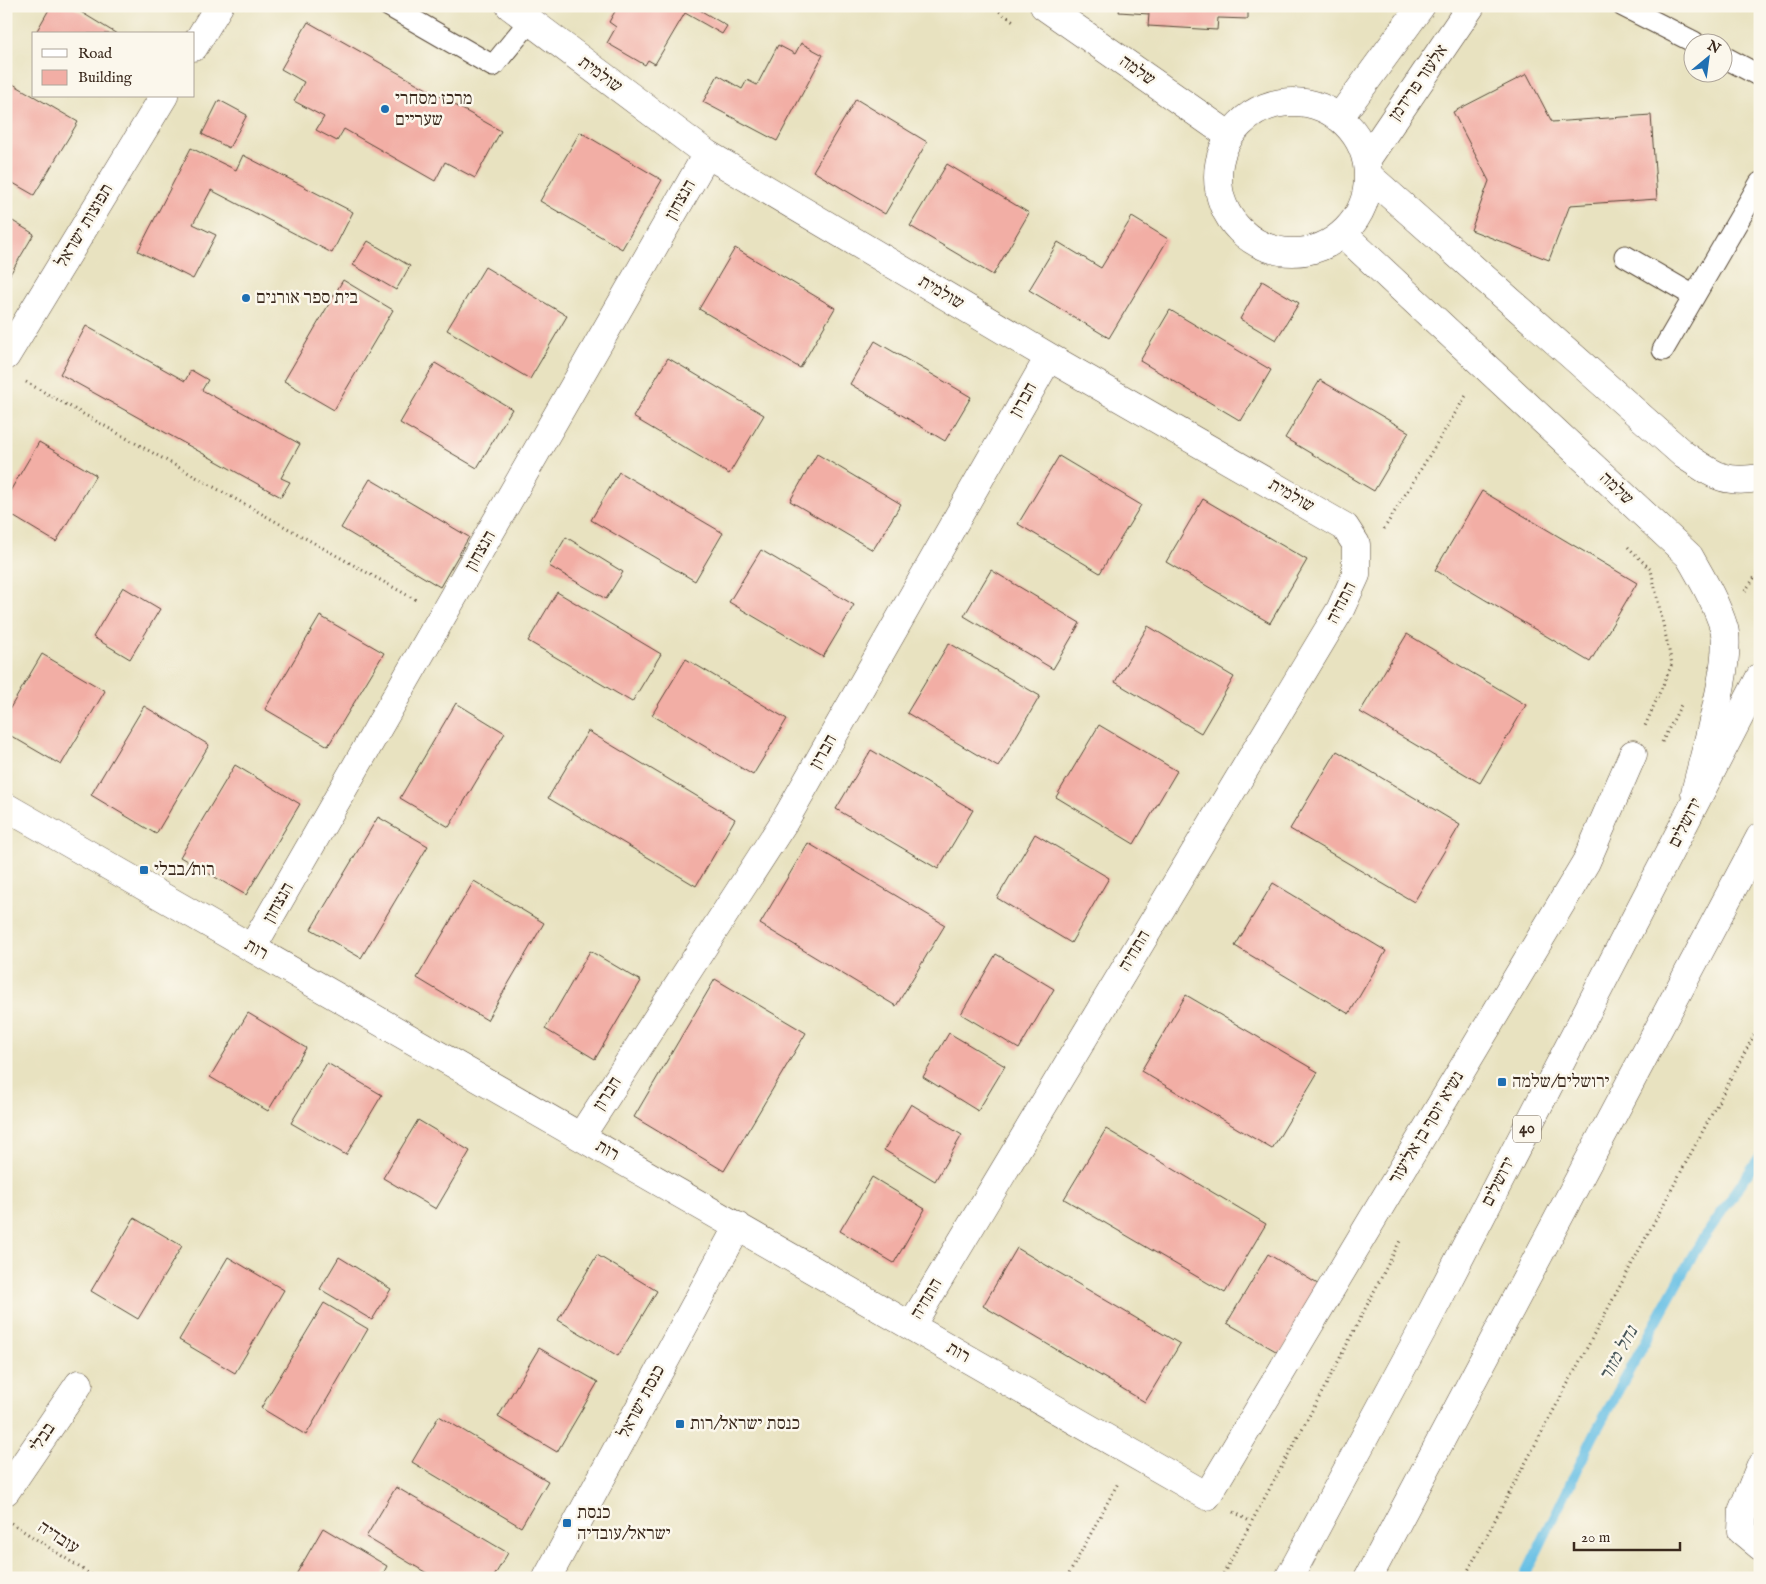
<svg xmlns="http://www.w3.org/2000/svg" width="1766" height="1584" font-family="'IM FELL English','Frank Ruhl Libre',serif">
	<rect width="100%" height="100%" fill="#fbf7ec"/>
	<filter id="ink" filterUnits="userSpaceOnUse"><feTurbulence type="fractalNoise" baseFrequency=".02" numOctaves="2"/><feDisplacementMap in="SourceGraphic" scale="10" xChannelSelector="R" yChannelSelector="G"/><feConvolveMatrix kernelMatrix="1 2 1 2 8 2 1 2 1" color-interpolation-filters="sRGB"/></filter>
	<filter id="wash" filterUnits="userSpaceOnUse"><feTurbulence type="fractalNoise" baseFrequency=".0096" numOctaves="4" result="noise"/><feDisplacementMap in="SourceGraphic" scale="20" xChannelSelector="R" yChannelSelector="G"/><feGaussianBlur stdDeviation="1.12" result="paint"/><feColorMatrix in="noise" values="0 0 0 0 0 0 0 0 0 0 0 0 0 0 0 0 0 1.4 0 .05"/><feComposite in="paint" operator="in"/></filter>
	<g filter="url(#wash)">
		<rect width="100%" height="100%" fill="#e8e2c0"/>
		<g fill="none" stroke-linecap="round" stroke-linejoin="round">
			<path stroke="#67c0e5" stroke-width="10" d="M1524,1578L1594,1435L1695,1251L1760,1156"/>
		</g>
		<g id="blocks">
			<path fill="#f2aea5" d="M51,6H71L117,34H35Z
				M618,6H693L727,26L722,34L685,13L655,64L648,60L645,65L607,43L616,27L609,22Z
				M1120,6H1248V19L1218,18L1217,30L1148,26L1149,14L1119,12Z
				M308,22L501,131L475,178L445,162L435,181L344,129L337,141L316,130L324,117L294,101L304,82L281,69Z
				M801,43L823,55L777,141L703,102L718,75L742,89L747,80L757,85L778,45L795,54Z
				M1527,74L1552,122L1651,115L1657,199L1570,205L1549,260L1471,230L1489,181L1453,112Z
				M6,80L78,122L34,195L6,179Z
				M856,99L927,142L885,214L813,171Z
				M219,100L247,115L229,148L202,134Z
				M580,132L662,180L622,249L540,201Z
				M191,148L236,170L243,155L353,212L332,253L211,190L193,224L216,235L193,279L138,251Z
				M947,164L1029,213L993,275L910,226Z
				M6,217L34,234L6,281Z
				M1132,217L1168,239L1109,338L1029,290L1058,242L1101,268Z
				M368,241L410,266L396,290L353,265Z
				M735,248L835,308L800,368L699,309Z
				M485,267L567,316L530,379L447,330Z
				M343,280L393,310L334,410L284,381Z
				M1262,281L1299,303L1276,340L1240,319Z
				M1170,310L1271,370L1241,421L1140,361Z
				M86,326L185,381L191,370L208,380L202,390L300,444L281,478L290,482L281,497L60,374Z
				M875,341L971,397L945,441L850,384Z
				M668,358L764,415L729,474L633,417Z
				M435,363L512,409L477,468L400,423Z
				M1320,380L1409,432L1374,491L1285,438Z
				M39,442L96,475L56,542L6,512V498Z
				M817,454L901,504L873,550L790,501Z
				M1059,456L1141,505L1100,573L1018,524Z
				M619,472L723,533L695,581L591,520Z
				M370,479L469,537L440,587L341,528Z
				M1482,491L1637,583L1590,662L1435,570Z
				M1203,499L1307,560L1270,623L1166,562Z
				M566,537L623,572L606,599L549,566Z
				M761,550L854,605L823,657L729,602Z
				M991,570L1080,623L1053,669L964,616Z
				M123,587L160,609L130,659L93,637Z
				M557,592L661,654L632,702L528,641Z
				M320,616L384,653L328,746L265,709Z
				M1148,626L1234,677L1201,733L1115,682Z
				M1407,634L1526,705L1480,783L1360,712Z
				M949,643L1040,696L998,767L907,713Z
				M42,654L105,691L61,765L6,733V715Z
				M686,659L787,719L753,775L652,715Z
				M456,703L505,733L449,827L400,798Z
				M144,706L209,745L156,834L91,795Z
				M1099,725L1177,771L1134,844L1056,797Z
				M588,731L735,819L696,886L548,798Z
				M871,750L973,810L938,869L836,809Z
				M1337,751L1460,825L1414,902L1290,829Z
				M235,765L300,804L246,895L180,857Z
				M378,817L428,846L361,958L311,929Z
				M1035,834L1109,878L1071,943L997,898Z
				M808,843L945,925L896,1006L760,924Z
				M474,881L544,923L487,1020L417,978Z
				M1273,883L1386,951L1349,1014L1235,946Z
				M590,951L641,981L595,1059L545,1029Z
				M996,954L1054,989L1019,1049L961,1014Z
				M715,979L806,1033L724,1171L634,1117Z
				M1186,995L1318,1072L1272,1149L1141,1071Z
				M248,1013L306,1048L268,1111L210,1077Z
				M949,1033L1005,1066L978,1111L923,1077Z
				M327,1063L382,1095L346,1155L291,1123Z
				M911,1104L962,1135L935,1181L884,1150Z
				M418,1120L470,1151L436,1209L383,1178Z
				M1106,1129L1266,1224L1225,1293L1064,1199Z
				M872,1177L925,1209L894,1263L840,1231Z
				M134,1218L182,1246L138,1319L91,1291Z
				M1017,1248L1180,1344L1145,1402L983,1306Z
				M1268,1254L1321,1286L1281,1354L1227,1323Z
				M597,1255L657,1291L618,1356L558,1320Z
				M228,1257L284,1290L235,1373L179,1340Z
				M339,1257L391,1289L372,1320L320,1289Z
				M324,1303L368,1329L306,1435L261,1408Z
				M539,1348L598,1382L557,1452L498,1417Z
				M439,1416L548,1481L521,1527L412,1462Z
				M396,1487L508,1553L493,1578H435L366,1537Z
				M323,1528L387,1566L381,1578H294Z"/>
		</g>
	</g>
	<g filter="url(#ink)">
		<use href="#blocks" fill-opacity="0" stroke="#554636" stroke-width="1"/>
		<g fill="none" stroke-linecap="round" stroke-linejoin="round">
			<defs>
				<path id="lane" d="M389,6L493,66L529,22
					M1623,6L1694,42
					M1724,57L1760,76
					M1625,256L1694,296
					M1663,350L1760,183"/>
				<path id="street" d="M510,6L707,154L1049,357L1345,527L1356,544V575L1340,610L911,1326
					M194,47L219,6
					M6,356L164,96
					M6,807L1207,1496L1586,862L1633,754
					M252,948L707,154
					M581,1136L784,822L1049,357
					M1760,1467L1743,1509L1742,1531L1760,1546
					M6,1491L79,1384
					M547,1578L738,1226"/>
				<path id="secondary" d="M1044,6L1230,136
					M1218 177a75 75 0 1 1 150 0a75 75 0 1 1-150 0Z
					M1339,118L1421,6
					M1367,159L1471,6
					M1369,176L1684,455C1713,474 1722,484 1760,478
					M1343,234L1689,556C1702,579 1716,602 1724,628C1733,660 1703,757 1695,793"/>
				<path id="highway" d="M1289,1578L1425,1325L1760,677
					M1368,1578L1760,837"/>
			</defs>
			<use href="#lane" stroke="#554636" stroke-width="23"/>
			<use href="#street" stroke="#554636" stroke-width="29"/>
			<use href="#secondary" stroke="#554636" stroke-width="29"/>
			<use href="#highway" stroke="#554636" stroke-width="29"/>
			<path stroke="#554636" stroke-width="3" stroke-dasharray="1 4" stroke-linecap="butt" d="M991,6L1015,22
				M26,382L416,600
				M1384,529L1467,394
				M1628,547L1651,570L1672,664L1645,726
				M1745,591L1760,570
				M1662,742L1682,703
				M1234,1512L1251,1522
				M11,1523L96,1578
				M1067,1578L1118,1483
				M1221,1578L1326,1385L1400,1241
				M1464,1578L1760,1024"/>
			<use href="#lane" stroke="#fff" stroke-width="21"/>
			<use href="#street" stroke="#fff" stroke-width="28"/>
			<use href="#secondary" stroke="#fff" stroke-width="28"/>
			<use href="#highway" stroke="#fff" stroke-width="28"/>
		</g>
	</g>
	<g fill="#1f6fb2" stroke="#fbf7ec" stroke-width="2">
		<circle cx="385" cy="109" r="5"/>
		<circle cx="246" cy="298" r="5"/>
		<rect x="139" y="865" width="10" height="10" rx="2.5"/>
		<rect x="1497" y="1077" width="10" height="10" rx="2.5"/>
		<rect x="675" y="1419" width="10" height="10" rx="2.5"/>
		<rect x="562" y="1518" width="10" height="10" rx="2.5"/>
	</g>
	<g text-anchor="middle" dominant-baseline="central" stroke-width="5" stroke-linejoin="round" paint-order="stroke">
		<rect fill="#fbf7ec" stroke="#75685c" stroke-width="1" x="1513" y="1115.5" width="28" height="27" rx="4"/>
		<g font-size="16" font-weight="bold" fill="#3b2a1e">
			<text x="1527" y="1129">40</text>
		</g>
		<g font-size="18" fill="#3b2a1e" stroke="#fbf7ec">
			<text transform="translate(1137 71) rotate(35)">שלמה</text>
			<text transform="translate(600 75) rotate(36)">שולמית</text>
			<text transform="translate(1419 83) rotate(-55)">אלעזר פרידמן</text>
			<text transform="translate(681 200) rotate(-60)">הנצחון</text>
			<text transform="translate(85 226) rotate(-59)">תפוצות ישראל</text>
			<text transform="translate(941 293) rotate(31)">שולמית</text>
			<text transform="translate(1024 400) rotate(-60)">חברון</text>
			<text transform="translate(1616 489) rotate(43)">שלמה</text>
			<text transform="translate(1291 496) rotate(30)">שולמית</text>
			<text transform="translate(481 551) rotate(-60)">הנצחון</text>
			<text transform="translate(1342 603) rotate(-63)">התחיה</text>
			<text transform="translate(824 752) rotate(-60)">חברון</text>
			<text transform="translate(1686 823) rotate(-63)">ירושלים</text>
			<text transform="translate(279 903) rotate(-60)">הנצחון</text>
			<text transform="translate(256 950) rotate(30)">רות</text>
			<text transform="translate(1135 951) rotate(-59)">התחיה</text>
			<text transform="translate(608 1094) rotate(-57)">חברון</text>
			<text transform="translate(1427 1128) rotate(-59)">נשיא יוסף בן אליעזר</text>
			<text transform="translate(607 1151) rotate(30)">רות</text>
			<text transform="translate(1499 1182) rotate(-63)">ירושלים</text>
			<text transform="translate(927 1299) rotate(-59)">התחיה</text>
			<text transform="translate(958 1353) rotate(30)">רות</text>
			<text transform="translate(642 1402) rotate(-62)">כנסת ישראל</text>
			<text transform="translate(43 1438) rotate(-56)">בבלי</text>
			<text transform="translate(58 1538) rotate(33)">עובדיה</text>
		</g>
		<g font-size="18" fill="#3b2a1e" stroke="#fbf7ec" text-anchor="start">
			<text x="395" y="99">מרכז מסחרי<tspan x="395" dy="21">שעריים</tspan></text>
			<text x="256" y="298">בית ספר אורנים</text>
			<text x="154" y="870">רות/בבלי</text>
			<text x="1512" y="1082">ירושלים/שלמה</text>
			<text x="690" y="1424">כנסת ישראל/רות</text>
			<text x="577" y="1513">כנסת<tspan x="577" dy="21">ישראל/עובדיה</tspan></text>
		</g>
		<g font-size="19" font-style="italic" fill="#48575a" stroke="#fbf7ec">
			<text transform="translate(1619 1354) rotate(-61)">נחל מזור</text>
		</g>
	</g>
	<rect width="1766" height="1584" fill="none" stroke="#fbf7ec" stroke-width="25"/>
	<rect x="32" y="32" width="162" height="65" fill="#fbf7ec" stroke="#aea59a"/>
	<rect x="42" y="49" width="25" height="8" fill="#ffffff" stroke="#aea59a"/>
	<text x="78" y="58" font-size="15" fill="#3b2a1e">Road</text>
	<rect x="42" y="70" width="25" height="15" fill="#f2aea5" stroke="#aea59a"/>
	<text x="78" y="82" font-size="15" fill="#3b2a1e">Building</text>
	<g transform="translate(1708 58) rotate(29)"><circle r="24" fill="#fbf7ec" stroke="#aea59a"/>
	<path d="M0-4L9 19L0 12L-9 19Z" fill="#1f6fb2"/>
	<text y="-8" font-size="14" font-weight="bold" text-anchor="middle" fill="#3b2a1e">N</text>
	</g>
	<path d="M1574 1542v8h106v-8" fill="none" stroke="#3b2a1e" stroke-width="2.5"/>
	<text x="1581" y="1542" font-size="15" fill="#3b2a1e" stroke="#fbf7ec" stroke-width="4" paint-order="stroke">20 m</text>
</svg>
